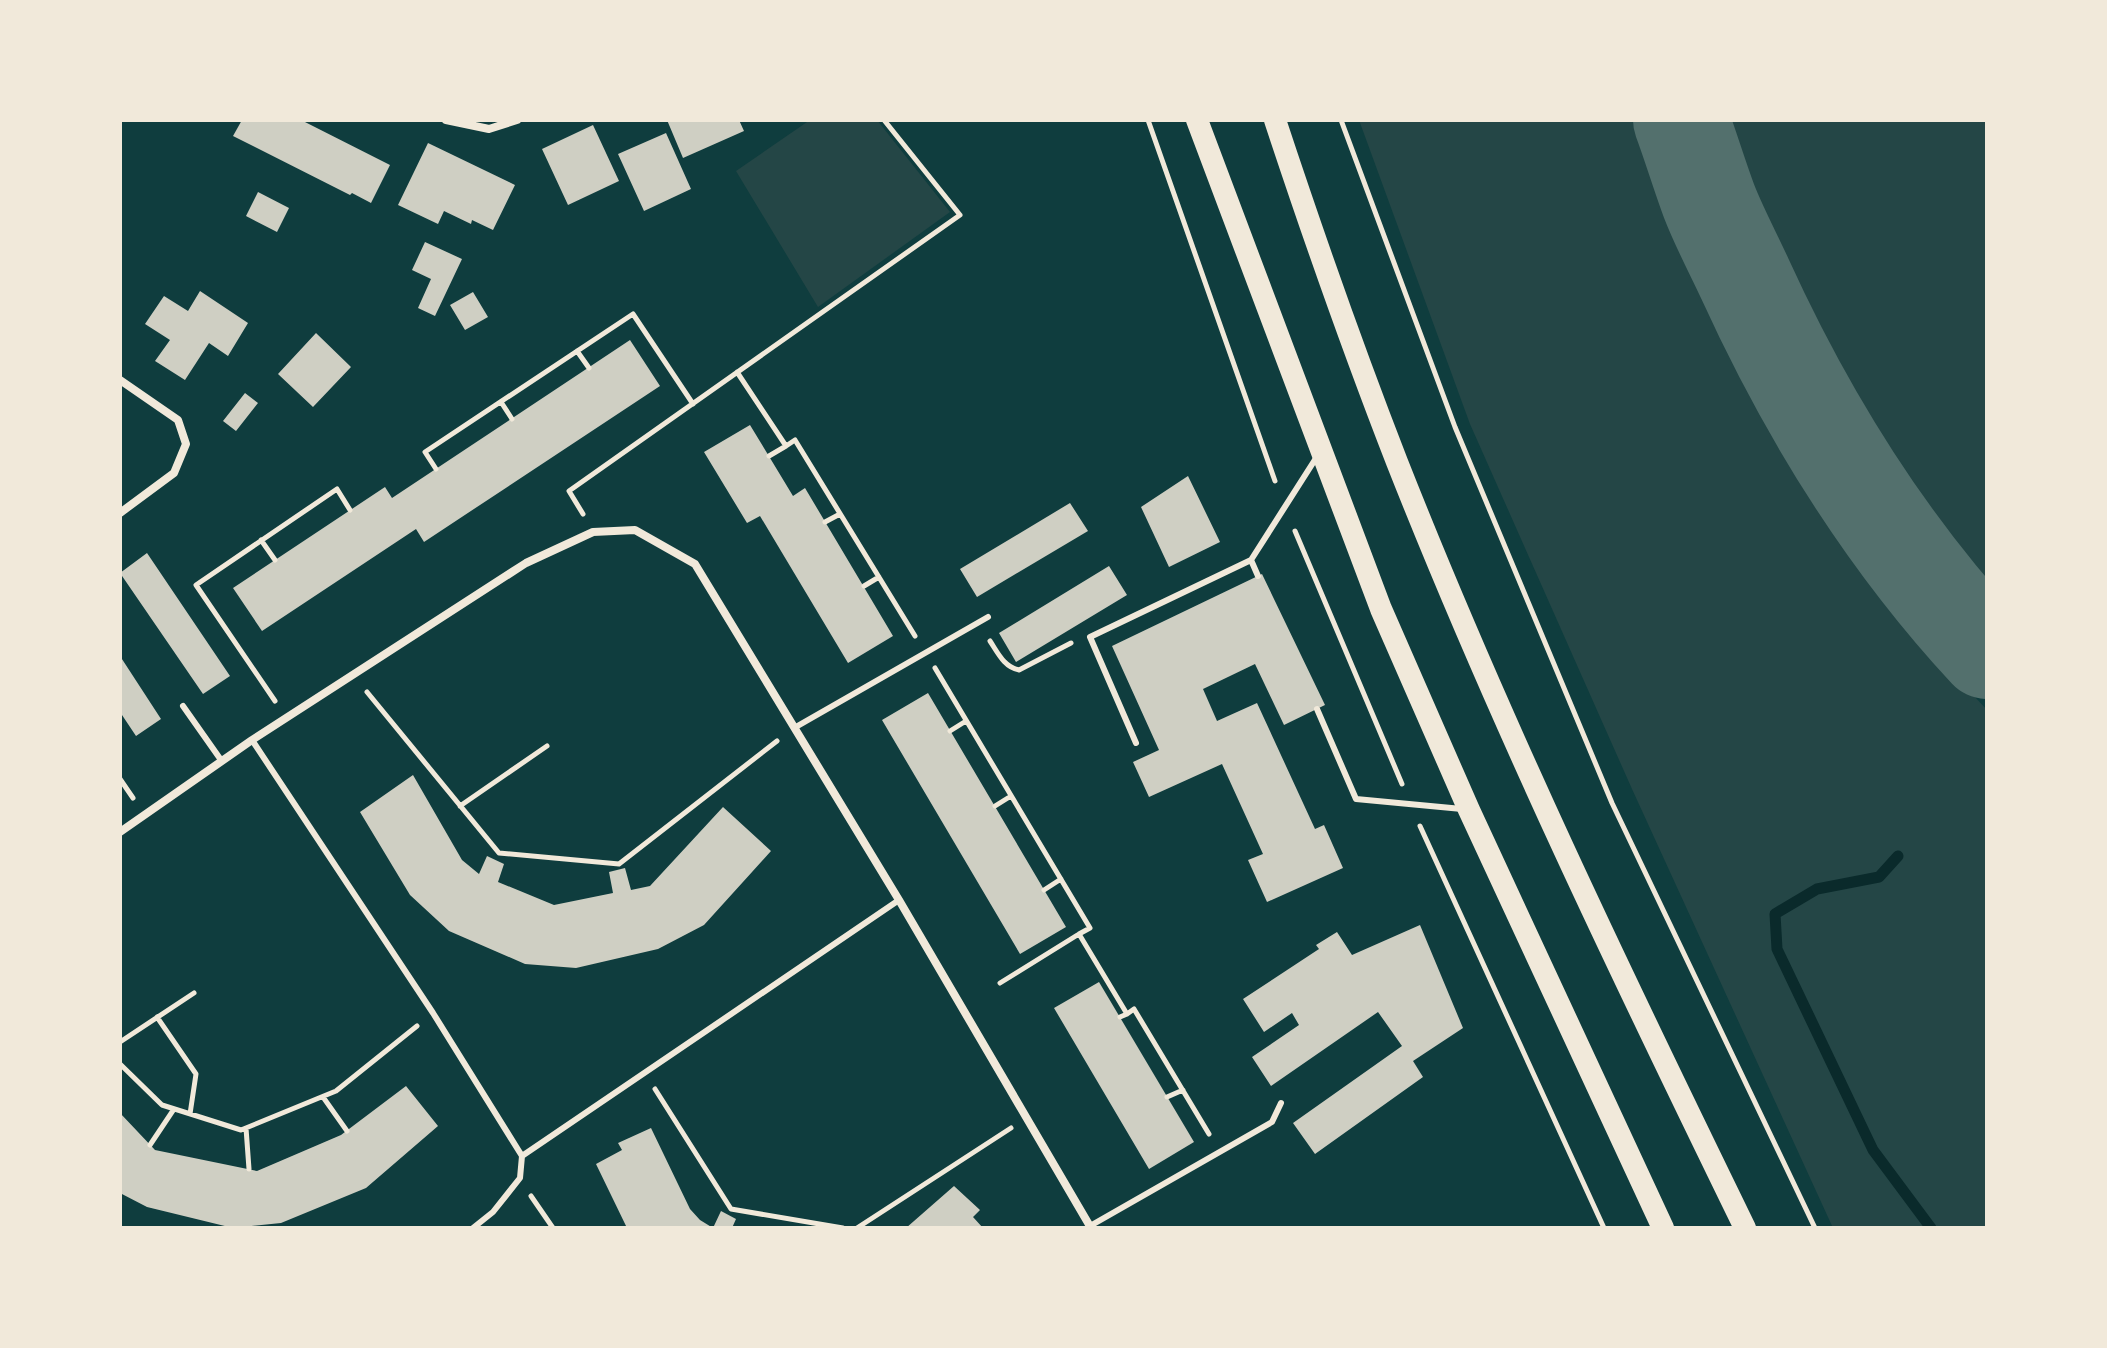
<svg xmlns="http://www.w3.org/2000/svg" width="2107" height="1348" font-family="'Golos Text',sans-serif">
	<rect width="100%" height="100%" fill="#0f3d3e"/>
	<path fill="#244646" d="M810,120H877L950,212L818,307L736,171Z
		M1359,120H1635L1698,276L1807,489L1962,683L1987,710V1228H1833L1632,789L1470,424Z
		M1723,120H1987V583C1933,513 1878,441 1835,363C1792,285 1757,202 1723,120Z"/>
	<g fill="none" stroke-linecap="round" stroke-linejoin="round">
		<path stroke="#0a2a2b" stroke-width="11" d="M1898,856L1879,877L1817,889L1775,914L1777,949L1873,1150L1931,1228"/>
		<path stroke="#53706d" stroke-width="96" d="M1681,120C1691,147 1699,174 1709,201C1719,227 1733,253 1745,279C1806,413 1886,542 1987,651"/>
	</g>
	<path fill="#cfcfc3" d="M242,120H301L390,165L371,203L352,193L350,195L233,136Z
		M667,120H739L744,131L683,158Z
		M593,125L619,181L568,205L542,149Z
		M666,133L691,189L644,211L618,154Z
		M428,143L515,185L493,230L472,220L471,224L444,211L438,224L398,205Z
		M258,192L289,208L277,232L246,216Z
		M425,242L462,259L435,316L418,308L431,279L412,270Z
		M200,291L248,323L228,356L209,343L185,380L155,361L170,340L145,324L164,296L188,311Z
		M473,292L488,317L465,330L450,305Z
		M316,333L351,367L313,407L278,374Z
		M630,340L660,386L424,542L416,529L262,631L233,588L385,487L392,498Z
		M245,393L258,403L236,431L223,421Z
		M750,425L793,496L805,488L893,636L848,663L760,516L747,523L704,452Z
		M1188,476L1220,542L1169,567L1141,507Z
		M1070,503L1088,531L977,597L960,569Z
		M147,553L230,676L203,694L120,573Z
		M1109,566L1127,595L1016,662L999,633Z
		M1262,574L1325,705L1284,725L1255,664L1203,689L1217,721L1257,703L1315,829L1324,825L1343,868L1267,902L1248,860L1263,854L1222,764L1149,797L1133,762L1159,750L1112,646Z
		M120,656L161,719L136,736L120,712Z
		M928,693L1066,927L1020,954L882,720Z
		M413,775L462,860L479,874L487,856L504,864L498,882L554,905L613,893L609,872L625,868L631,890L650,886L723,807L771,851L704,925L658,949L576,968L525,964L449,931L410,895L360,812Z
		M1420,925L1463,1028L1413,1061L1423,1077L1315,1154L1293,1123L1402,1046L1378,1012L1271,1086L1252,1057L1299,1025L1292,1013L1264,1032L1243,999L1319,949L1316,945L1337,932L1352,955Z
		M1099,982L1194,1142L1149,1169L1054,1008Z
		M406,1086L438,1126L366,1188L281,1223L233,1228L147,1207L120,1193V1113L155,1150L257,1171L341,1135Z
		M651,1128L690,1209L700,1220L713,1228L721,1211L736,1219L732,1228H627L596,1164L622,1150L618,1143Z
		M954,1186L980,1210L973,1217L983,1228H906Z"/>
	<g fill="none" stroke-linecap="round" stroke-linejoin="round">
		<path stroke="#f1e9da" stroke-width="5" d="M1148,120L1275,481
			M1341,120L1455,427L1612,803L1815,1228
			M577,351L589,368
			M737,372L786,446L795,440L915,636
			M501,402L512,419
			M769,456L786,446
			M436,469L425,452L633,314L693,404
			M583,514L569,491L960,215L884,120
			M825,522L840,514
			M1295,531L1402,784
			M261,540L275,560
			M864,586L879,577
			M990,641C998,653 1004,667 1019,670L1071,643
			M935,668L1090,928L1079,934
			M367,692L499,853L619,864L777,741
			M275,701L196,585L337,489L350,510
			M950,731L966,721
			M120,779L133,798
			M460,806L547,746
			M995,806L1011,796
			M1420,826L1604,1228
			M1044,890L1061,879
			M1000,983L1079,934L1127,1014L1134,1009L1209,1134
			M157,1017L196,1074L190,1114
			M1120,1017L1127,1014
			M120,1042L194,993
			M120,1064L162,1105L241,1130L336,1091L417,1026
			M655,1089L731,1209L843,1228
			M323,1097L347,1131
			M1167,1097L1183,1090
			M246,1128L249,1169
			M150,1145L174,1109
			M531,1196L553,1228
			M857,1228L1011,1128"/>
		<path stroke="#f1e9da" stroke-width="6" d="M1258,576L1251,560L1318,455
			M183,706L221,760
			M1317,709L1356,799L1462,809
			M794,728L988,617
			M252,740L433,1013L522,1156
			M1136,743L1090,637L1251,560
			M1090,1226L1272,1122L1281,1103
			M473,1228L493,1212L520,1178L522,1156L899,900"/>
		<path stroke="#f1e9da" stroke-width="8" d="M446,120L489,129L517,120
			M120,380L178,420L186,444L174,473L120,513
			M120,832L252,740L526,563L593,532L635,530L695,564L899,900L1091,1228"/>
		<path stroke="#f1e9da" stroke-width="22" d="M1197,120L1381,609L1469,810L1663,1228
			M1275,120C1313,235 1353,349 1397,462C1500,723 1622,976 1745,1228"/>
	</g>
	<rect width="2107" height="1348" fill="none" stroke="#f1e9da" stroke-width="244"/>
</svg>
